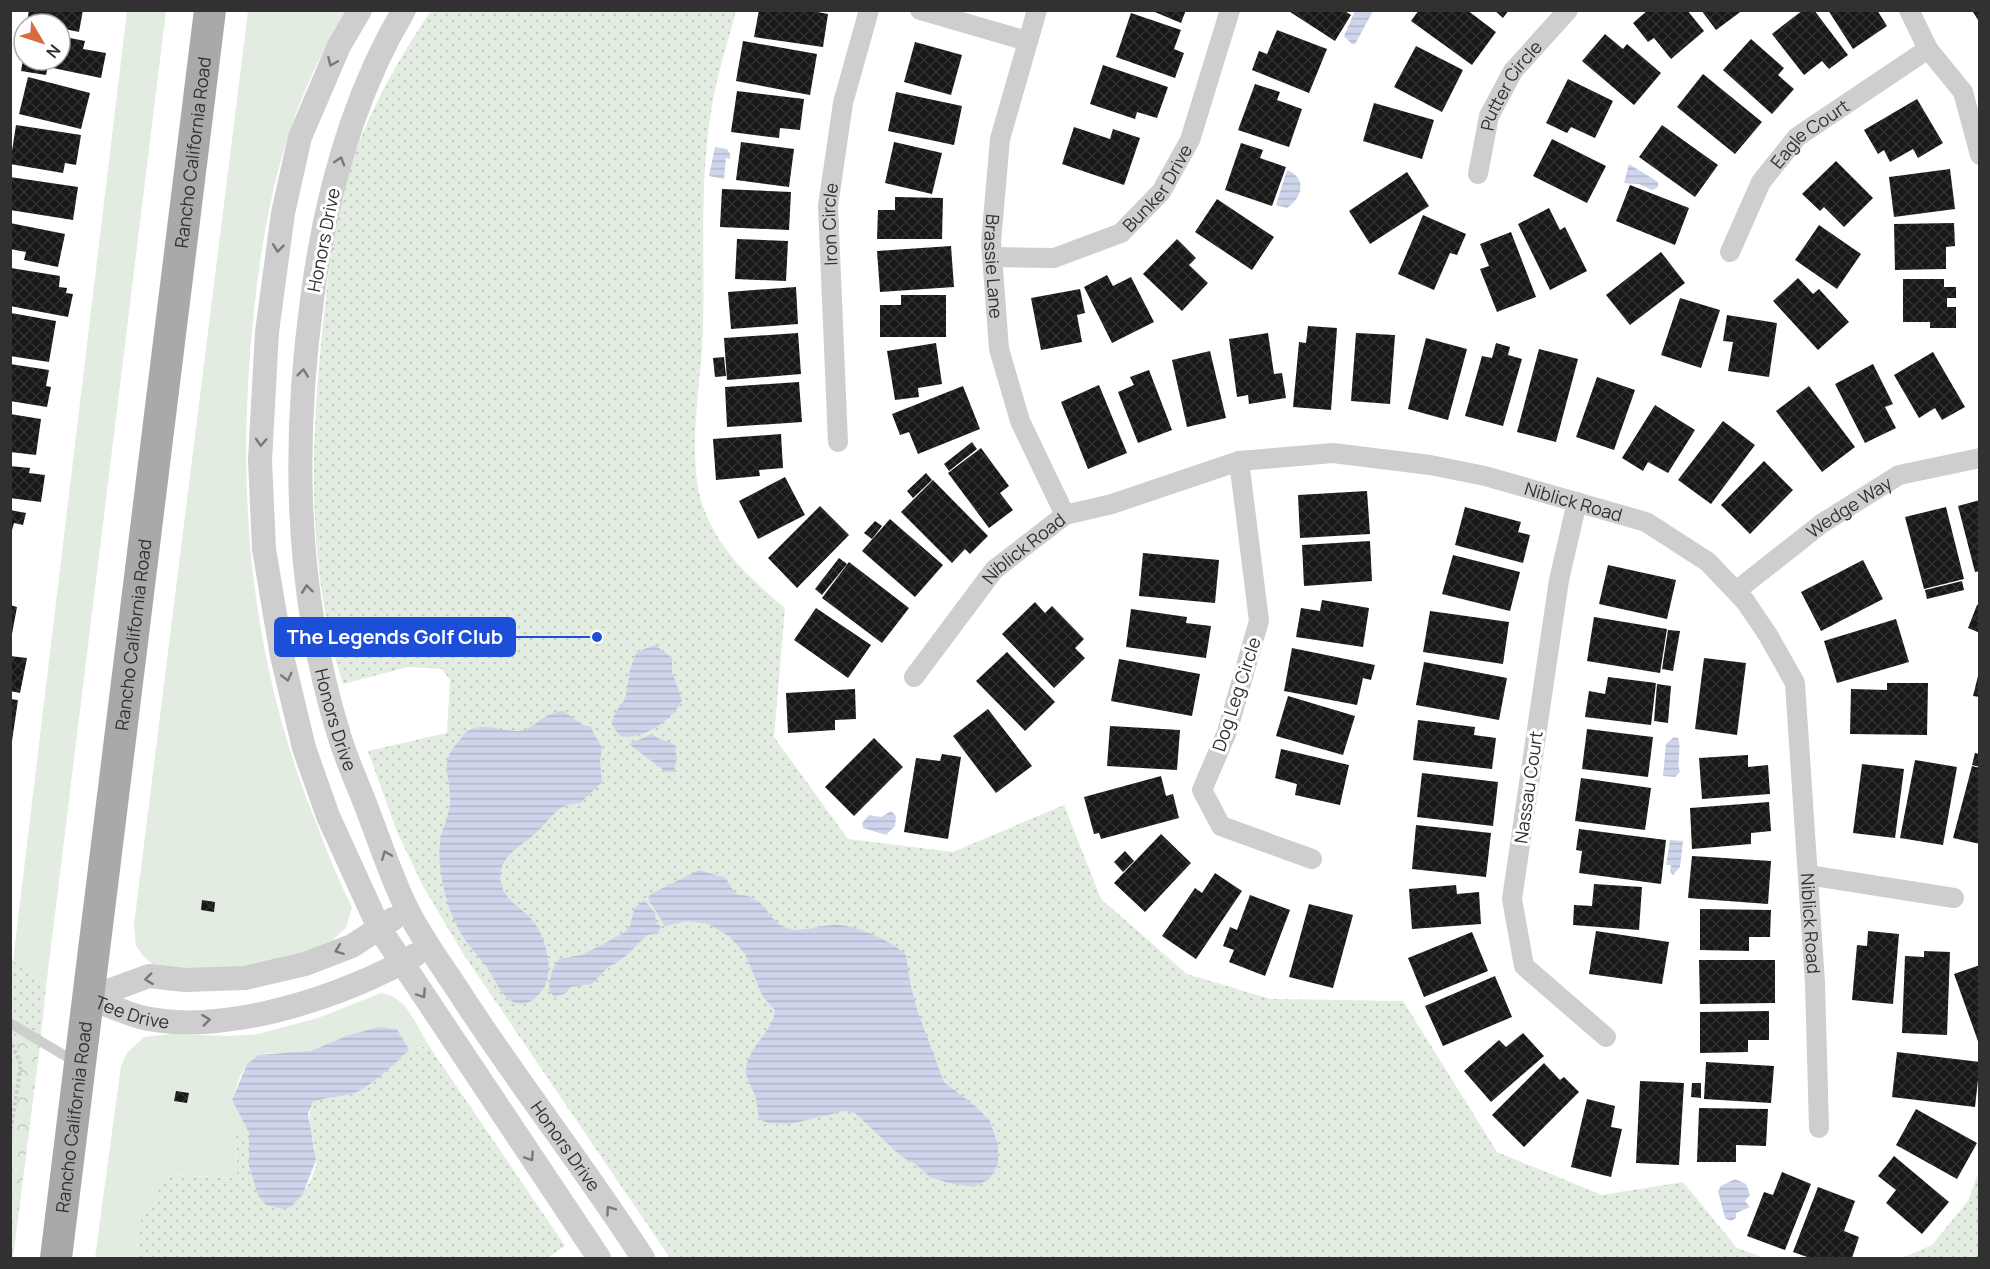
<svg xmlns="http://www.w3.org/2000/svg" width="1990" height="1269" font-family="Manrope,sans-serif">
	<defs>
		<pattern id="grass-dots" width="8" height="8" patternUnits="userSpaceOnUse" patternTransform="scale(1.5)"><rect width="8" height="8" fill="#e2ece0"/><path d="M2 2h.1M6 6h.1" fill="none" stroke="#c2cbc1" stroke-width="1.8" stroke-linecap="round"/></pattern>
		<pattern id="park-crowns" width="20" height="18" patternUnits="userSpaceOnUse" patternTransform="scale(1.5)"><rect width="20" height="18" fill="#e2ece0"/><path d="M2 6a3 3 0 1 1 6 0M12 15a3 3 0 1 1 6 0" fill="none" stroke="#c2cbc1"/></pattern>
		<pattern id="water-rules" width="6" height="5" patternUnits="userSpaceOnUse" patternTransform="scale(1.5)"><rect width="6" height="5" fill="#ced5eb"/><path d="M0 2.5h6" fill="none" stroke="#b1b7ca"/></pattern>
		<pattern id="building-cross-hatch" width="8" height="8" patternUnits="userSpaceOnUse" patternTransform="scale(1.5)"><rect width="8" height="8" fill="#181818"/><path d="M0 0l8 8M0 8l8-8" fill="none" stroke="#313131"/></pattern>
	</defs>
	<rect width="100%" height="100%" fill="#fff"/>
	<path fill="url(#grass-dots)" d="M431,11H736C727,44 716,78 711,112C699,185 705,258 703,331C701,383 685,464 705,512C723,555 751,579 785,608L774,737L848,839L953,852L1064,805L1101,899L1187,974L1270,999L1403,1001L1497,1152L1602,1195L1683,1182L1737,1248L1764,1258H670L462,952L423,886L397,832L368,751L447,733L450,680L442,669L408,667L343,684C304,562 311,432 325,306C330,259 335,208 351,163C371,108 398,59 431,11Z
		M11,959L46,987L39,1053L11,1033Z
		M429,1046L565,1246L547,1258H136L142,1209L162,1181L170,1175L237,1178L236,1132L249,1133V1166L292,1206C303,1194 317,1175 316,1159C315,1138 304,1122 313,1102C327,1096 345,1098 359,1091C372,1085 400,1060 409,1049Z
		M1979,1171V1258H1902L1932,1245L1968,1201Z"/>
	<path fill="url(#park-crowns)" d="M10,1033L39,1053L13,1258H10Z"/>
	<path fill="#e2ece0" d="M127,11H166L46,987L13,961Z
		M248,11H348C288,99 265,206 254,311C235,491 249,661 319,830C329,856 339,882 352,907L346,928L331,941L272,964L232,971L157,968L144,957L136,946L134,925Z
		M381,993C406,995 417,1027 429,1046L409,1049L397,1029C358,1025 338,1047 303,1053C289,1056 270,1050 257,1056C242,1064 237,1085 232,1100L249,1133H236L237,1178L170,1175L162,1181L152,1210H142L136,1258H95L121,1066L127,1053L144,1037L172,1034L230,1036L258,1034L318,1018Z"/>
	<path fill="url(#water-rules)" d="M1355,11H1371L1372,13L1355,44H1352L1344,36Z
		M715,147L727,149L730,154V159L726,158L724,179L709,176Z
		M1629,164L1658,182V187L1652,190L1639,184L1624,183Z
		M1287,170C1307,178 1303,197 1287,208L1276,205Z
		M655,645L672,658V672L682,700C674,719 642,741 620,736L612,725C613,709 623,707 626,695C629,679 629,667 637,652Z
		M563,711L583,725L590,726L602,748L600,761L602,782L580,803C557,803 552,818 537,832C525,844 505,852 501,870C496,900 524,907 536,925C547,942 556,977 540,993C536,998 529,1004 521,1004C504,1003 496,982 488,969C482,960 475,953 469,945C448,919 437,874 440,842C442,827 451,814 450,798C450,773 439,765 457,743C460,740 463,735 466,732C484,720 500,732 519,731C535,729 542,713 563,711Z
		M652,734L659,739L674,744L677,757L674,772H666L629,744Z
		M1674,737L1678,738C1682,748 1676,762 1680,772L1675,777L1663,776L1666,744Z
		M891,811L896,816L895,826L886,835L863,828L862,823L869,815L881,817Z
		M1670,840L1683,841L1680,867L1673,875L1670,872L1671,865H1666Z
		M699,870L726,878C739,905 740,889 756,900C768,908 772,923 786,928C801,933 816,926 832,925C852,923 892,941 906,955L910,983L918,1013L944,1082L975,1106L990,1121L998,1145V1164L989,1179L974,1187L949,1183L930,1177L918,1166L902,1157L855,1113L844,1111L790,1124L768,1123L759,1119C758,1111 757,1103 755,1095C752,1088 747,1080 746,1073C745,1048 774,1032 775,1010L763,997L745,954L729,936L708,924L688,921L665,926L648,898L651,894Z
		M644,900L655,913L656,923L661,927L658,933L647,935L626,956L607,968L592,984L571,987L566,993L554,997L549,990C550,978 551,969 559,959L582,955L624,933L630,926L634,909Z
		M379,1027L397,1029L409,1049C400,1060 372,1085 359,1091C345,1098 327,1096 313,1102L308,1114L316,1160L303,1194L292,1206L284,1209L266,1205L258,1195L249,1166V1133L232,1100L247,1064L258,1055L311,1051L349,1035Z
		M1735,1179L1746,1184L1750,1195L1745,1201L1750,1207L1736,1213V1218L1731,1221L1725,1218L1718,1191L1721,1186Z"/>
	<path fill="url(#building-cross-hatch)" d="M29,10H83L79,32L60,28V24L27,22Z
		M759,10H807L828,14L823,47L754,37Z
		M1150,10H1186L1181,23Z
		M1287,10H1343L1351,15L1335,41Z
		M1419,10H1467L1496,32L1472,65L1411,21Z
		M1494,10H1509L1503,18Z
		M1648,10H1687L1704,31L1671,59L1654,38L1648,42L1633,23Z
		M1701,10H1743L1716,30Z
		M1803,10H1814L1848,55L1829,69L1822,61L1804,75L1772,34Z
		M1828,10H1877L1887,26L1853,49Z
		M1976,10H1980V23L1973,12Z
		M1131,13L1181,30L1174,49L1184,53L1175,78L1116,57Z
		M1277,30L1327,49L1309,93L1252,70L1259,51L1267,54Z
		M1605,34L1623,49L1627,44L1661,73L1634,105L1582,61Z
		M60,36L85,41L83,49L106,53L101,78L48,67L46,75L21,71L23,60H60Z
		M1751,39L1784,68L1778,75L1794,89L1772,114L1723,70Z
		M743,41L817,54L810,95L736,81Z
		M915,42L962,55L951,95L904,82Z
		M1416,46L1463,70L1442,112L1394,87Z
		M1103,65L1168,87L1157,118L1137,112L1135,119L1090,104Z
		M1703,74L1762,122L1735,154L1677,107Z
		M28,77L90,93L81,129L19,114Z
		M1568,79L1613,101L1595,138L1571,127L1567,133L1546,123Z
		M1255,84L1280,92L1277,100L1302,109L1289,147L1238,130Z
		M737,91L804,99L800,130L780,128L779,138L731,132Z
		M896,92L962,106L954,145L888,131Z
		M1917,99L1943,143L1918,158L1913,149L1890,162L1884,150L1878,154L1864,130Z
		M1374,103L1434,120L1422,159L1363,141Z
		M16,125L81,135L76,165L65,163L63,173L10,164Z
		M1662,125L1718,165L1695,197L1639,157Z
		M1074,127L1110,139L1113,129L1140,138L1124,185L1062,164Z
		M1552,139L1606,166L1587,203L1533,176Z
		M741,142L794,149L789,187L736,180Z
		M894,142L942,153L932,194L885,183Z
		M1241,143L1263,150L1260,158L1286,167L1272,206L1225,190Z
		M1836,161L1873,198L1844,227L1824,207L1820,211L1802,194Z
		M1950,169L1955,209L1894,217L1889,177Z
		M1407,172L1429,206L1370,244L1349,211Z
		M10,177L78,187L73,220L10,210Z
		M1630,185L1689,208L1675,245L1616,221Z
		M722,189L791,192L789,230L720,227Z
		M895,197L943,198L942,239H877L878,210H895Z
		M1217,199L1274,237L1252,270L1195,232Z
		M1549,208L1560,230L1565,227L1587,271L1550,290L1518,224Z
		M1423,215L1466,234L1457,255L1450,253L1434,290L1398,274Z
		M10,223L65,234L58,267L24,260L26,252L10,249Z
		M1954,223L1955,246L1946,247V269L1895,270L1894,224Z
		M1819,225L1861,254L1837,289L1795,260Z
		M1511,232L1536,297L1497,312L1480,269L1489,266L1480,244Z
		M737,239L788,241L786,281L735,279Z
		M1177,239L1196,258L1189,265L1208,283L1182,311L1143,274Z
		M951,246L954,287L880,292L877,251Z
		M1661,252L1685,283L1630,325L1606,295Z
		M11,268L60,276L59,287L67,288L66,293L73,294L68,317L10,306Z
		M1107,275L1113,286L1131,277L1154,322L1112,343L1084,287Z
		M1798,278L1813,294L1819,289L1849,322L1818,350L1773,301Z
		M1903,279H1944V287H1956V298H1947V307H1956V328H1930V322H1903Z
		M796,287L798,324L731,329L728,292Z
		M1080,289L1085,313L1077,315L1082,342L1041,350L1031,298Z
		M901,295H946V337H880V305H901Z
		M1680,298L1720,310L1701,368L1661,355Z
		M11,313L56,321L49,362L10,356Z
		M1727,315L1777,323L1769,377L1728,371L1733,342L1723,341Z
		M1308,326L1337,328L1331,410L1293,407L1299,342L1306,343Z
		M798,333L801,374L727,380L724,338Z
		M1268,333L1274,374L1282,373L1286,398L1249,404L1248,395L1237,397L1229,339Z
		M1356,333L1395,335L1390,404L1351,401Z
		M1426,338L1467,349L1448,420L1408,409Z
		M936,343L942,384L918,388L919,397L895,400L887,351Z
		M1496,343L1510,347L1508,355L1522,359L1503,426L1465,416L1482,356L1492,358Z
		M1539,349L1578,359L1556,442L1517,432Z
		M1210,351L1226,418L1187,427L1172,360Z
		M1933,352L1965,407L1942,420L1935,408L1919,418L1894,375Z
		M724,357L726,376L715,377L713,358Z
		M10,364L49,370L46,386L51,387L47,407L10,401Z
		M1873,364L1893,404L1885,407L1896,428L1865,443L1835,384Z
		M1149,370L1172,430L1138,443L1118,392L1134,385L1130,377Z
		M1597,377L1635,390L1614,450L1576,437Z
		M799,382L802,422L727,427L725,387Z
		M1099,385L1127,453L1088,469L1061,402Z
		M963,386L980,429L918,454L909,432L900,435L892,414Z
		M1809,386L1855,447L1822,472L1776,411Z
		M1655,405L1695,430L1668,473L1648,462L1643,471L1622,458Z
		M10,414L41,419L36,455L10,452Z
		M1723,421L1755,445L1711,504L1678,480Z
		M781,434L783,468L759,470L760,476L716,480L713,439Z
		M972,442L977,449L949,471L944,464Z
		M981,448L1009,486L1000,493L1013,510L989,528L948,473Z
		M1764,461L1793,490L1750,534L1721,505Z
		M10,466L30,468L29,473L45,475L41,502L10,498Z
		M926,473L932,480L913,498L907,491Z
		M785,477L805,515L758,539L739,501Z
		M933,480L988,536L970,554L965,549L952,563L901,512Z
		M1367,491L1370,534L1300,538L1298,495Z
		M1980,500V571L1975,572L1958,506Z
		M820,506L849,535L797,588L768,558Z
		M1465,507L1521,522L1518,532L1530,535L1523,563L1455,545Z
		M1946,507L1964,579L1924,589L1905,517Z
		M10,510L26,513L23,525L14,523L11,534Z
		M890,519L943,565L915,597L862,551Z
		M875,521L882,526L872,539L864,533Z
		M1370,541L1372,581L1304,586L1302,545Z
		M1143,553L1219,560L1215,603L1139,596Z
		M1453,555L1520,572L1510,611L1442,594Z
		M839,558L847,564L822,595L815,589Z
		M1863,560L1883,599L1821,631L1801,592Z
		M849,562L909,608L882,643L822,598Z
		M1608,565L1676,580L1667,619L1599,604Z
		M1962,581L1964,590L1927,599L1925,590Z
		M1322,600L1369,608L1363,647L1296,637L1301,608L1320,611Z
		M1035,602L1045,613L1052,606L1084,639L1075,648L1085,658L1054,688L1002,634Z
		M10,605L17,607L12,634H10Z
		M1977,605H1980V633L1968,628Z
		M816,608L871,645L848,678L794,640Z
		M1131,609L1187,617L1186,623L1211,626L1206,658L1126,647Z
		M1430,611L1509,622L1503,664L1423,652Z
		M1594,617L1667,629L1660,673L1587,661Z
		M1896,619L1909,662L1837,683L1824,641Z
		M1668,630L1680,631L1673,671L1662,669Z
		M1292,648L1375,665L1371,680L1363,678L1357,705L1284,691Z
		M1007,652L1055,702L1025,731L976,681Z
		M10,656L27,658L20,693L10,691Z
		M1704,658L1746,663L1737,735L1695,729Z
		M1119,659L1200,674L1192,716L1111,701Z
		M1424,662L1507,678L1499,720L1416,705Z
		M1979,672H1980V697L1973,696Z
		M1608,677L1656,683L1651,725L1585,717L1589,691L1605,694Z
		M1887,683H1928L1927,735L1850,734L1851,689L1887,690Z
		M1657,684L1671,686L1668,723L1654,721Z
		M855,689L856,719L835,720V730L788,733L786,693Z
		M1288,696L1355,716L1343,755L1276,736Z
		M10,699L18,700L12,741H10Z
		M988,709L1032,766L996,793L953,736Z
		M1418,720L1475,727L1474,735L1496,738L1492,769L1413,760Z
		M1110,726L1180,730L1177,770L1107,766Z
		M1587,729L1653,737L1648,777L1582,769Z
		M874,738L903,767L854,816L825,787Z
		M1281,749L1349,765L1340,805L1295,795L1297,784L1275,778Z
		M1975,753L1980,754V767L1972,765Z
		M942,754L961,757L948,839L904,832L916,758L940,761Z
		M1748,755V767L1768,765L1770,794L1702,799L1699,758Z
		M1915,760L1957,767L1943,845L1900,838Z
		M1862,764L1904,769L1895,838L1853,833Z
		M1972,766L1980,768V844L1953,838Z
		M1422,773L1498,782L1493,826L1417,817Z
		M1161,776L1166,796L1173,794L1179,818L1101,839L1099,833L1094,834L1084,797Z
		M1581,778L1651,788L1645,830L1575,821Z
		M1769,802L1771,831L1751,833V844L1692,849L1690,808Z
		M1416,825L1491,833L1486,877L1412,869Z
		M1579,829L1666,840L1661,884L1579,873L1582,851L1576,850Z
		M1161,834L1191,863L1145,912L1114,883Z
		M1125,851L1134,861L1123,872L1114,862Z
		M1692,856L1771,861L1768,904L1688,898Z
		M1215,873L1242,891L1196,959L1162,936L1195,888L1202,893Z
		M1594,884L1642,887L1639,930L1573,925L1574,905L1592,906Z
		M1456,885L1457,894L1479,892L1481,924L1412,929L1409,889Z
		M1250,895L1290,910L1265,976L1229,962L1234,950L1223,946L1230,927L1237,930Z
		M202,900L215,902L214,912L201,910Z
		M1309,904L1353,915L1333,988L1289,977Z
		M1700,909L1771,910L1770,937H1749V951L1700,950Z
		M1596,931L1669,942L1662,984L1589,974Z
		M1868,931L1899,934L1893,1004L1852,1000L1857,945L1867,946Z
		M1472,932L1488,971L1424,997L1408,958Z
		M1924,951L1950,952L1947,1035L1902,1033L1905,956L1924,957Z
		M1699,960H1775V1003L1700,1004Z
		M1980,965V1044H1979L1954,974Z
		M1495,976L1512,1017L1443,1046L1425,1006Z
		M1769,1011V1040H1748V1052L1700,1053V1012Z
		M1523,1033L1544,1056L1491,1102L1464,1071L1499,1040L1506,1047Z
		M1897,1052L1980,1062L1975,1107L1892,1097Z
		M1706,1062L1774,1066L1771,1103L1704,1099Z
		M1544,1063L1560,1080L1564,1077L1579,1092L1524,1147L1492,1115Z
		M1640,1081L1684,1083L1679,1165L1636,1163Z
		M1692,1083H1701V1098L1691,1097Z
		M176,1091L189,1093L187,1103L174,1101Z
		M1587,1099L1615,1106L1611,1127L1622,1129L1611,1177L1571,1167Z
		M1699,1108L1768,1109L1766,1146L1736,1145V1162H1697Z
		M1916,1109L1977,1143L1957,1179L1896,1145Z
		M1894,1156L1949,1202L1922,1234L1886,1203L1896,1190L1878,1176Z
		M1782,1172L1811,1184L1785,1250L1747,1236L1764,1192L1773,1195Z
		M1818,1187L1855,1201L1844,1231L1859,1237L1852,1258H1810L1793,1252Z"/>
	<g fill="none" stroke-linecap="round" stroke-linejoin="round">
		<path stroke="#cbcbcb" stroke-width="4" stroke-dasharray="3 3" stroke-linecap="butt" d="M10,1135L21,1065L12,1044"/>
		<path stroke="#cecece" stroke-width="10" d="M10,1023L77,1063"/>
		<g stroke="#cecece" stroke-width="20">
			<path d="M920,10L1027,41"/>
			<path id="s1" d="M1037,10L1000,139L991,242L999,349L1020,421L1065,515"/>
			<path d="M1909,10L1928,49L1963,92L1980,155"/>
			<path id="s2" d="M1478,174L1489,116L1513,71L1568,10"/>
			<path id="s3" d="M1730,252L1761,182L1797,137L1928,49"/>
			<path id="s4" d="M992,257L1054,258L1121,233L1161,192L1190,140L1230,10"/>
			<path id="s5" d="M838,442L828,206L843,103L869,10"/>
			<path d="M1239,461L1259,621L1227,732L1202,790L1221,826L1312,859"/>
			<path d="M1577,502L1559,580L1512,899L1524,966L1606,1037"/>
			<path id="s6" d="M1736,591L1821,524L1899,475L1980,458"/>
			<path id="s7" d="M914,677L994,570L1065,515L1112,504L1239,461L1333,453L1430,465L1485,476L1646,522L1708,562L1745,601L1768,635L1795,683L1815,983L1819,1128"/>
			<path d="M1808,875L1954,898"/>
		</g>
		<g stroke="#cecece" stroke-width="24">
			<path d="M360,10L339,46L300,137L283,213L267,332L260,460L264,549L282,656L304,748L328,816L379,928L599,1258"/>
			<path id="s8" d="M404,10C351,99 325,199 312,300C292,447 295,595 340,738C348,764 360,789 369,814C381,845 392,879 407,909C423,941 446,971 465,1001C522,1088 587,1171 643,1258"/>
			<path id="s9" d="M89,998C105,1004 123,1012 140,1017C221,1037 345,997 415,955"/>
			<path d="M89,998L149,976L185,980L245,978L305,964L352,946L393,919"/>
		</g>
		<path stroke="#a9a9a9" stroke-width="32" id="s10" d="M56,1258L210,10"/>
	</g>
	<defs><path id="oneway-chevron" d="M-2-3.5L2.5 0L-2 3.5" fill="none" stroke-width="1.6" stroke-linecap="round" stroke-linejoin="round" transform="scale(1.5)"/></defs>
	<g stroke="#787878">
		<use href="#oneway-chevron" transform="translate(332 62) rotate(113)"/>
		<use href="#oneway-chevron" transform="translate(340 161) rotate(-73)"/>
		<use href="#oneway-chevron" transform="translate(278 248) rotate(97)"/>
		<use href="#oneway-chevron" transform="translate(303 373) rotate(-84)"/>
		<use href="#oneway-chevron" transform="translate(261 442) rotate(93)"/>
		<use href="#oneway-chevron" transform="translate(307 589) rotate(-97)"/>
		<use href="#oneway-chevron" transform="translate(287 677) rotate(76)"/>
		<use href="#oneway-chevron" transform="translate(386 855) rotate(-112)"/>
		<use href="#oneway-chevron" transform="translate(339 950) rotate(159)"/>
		<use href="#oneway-chevron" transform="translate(149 979) rotate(173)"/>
		<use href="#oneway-chevron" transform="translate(422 994) rotate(56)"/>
		<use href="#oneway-chevron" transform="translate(206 1020) rotate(-7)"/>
		<use href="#oneway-chevron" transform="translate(530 1157) rotate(56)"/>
		<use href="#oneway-chevron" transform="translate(610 1210) rotate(-125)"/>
	</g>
	<g text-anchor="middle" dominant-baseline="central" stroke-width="6" stroke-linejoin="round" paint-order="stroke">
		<g font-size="18" fill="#313131" stroke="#fff">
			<text stroke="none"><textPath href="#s2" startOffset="96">Putter Circle</textPath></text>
			<text stroke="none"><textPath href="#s3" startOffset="146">Eagle Court</textPath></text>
			<text stroke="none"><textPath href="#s10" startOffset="1114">Rancho California Road</textPath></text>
			<text stroke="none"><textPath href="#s4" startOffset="192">Bunker Drive</textPath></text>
			<text stroke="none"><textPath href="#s5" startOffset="218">Iron Circle</textPath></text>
			<text transform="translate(323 240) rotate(-79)">Honors Drive</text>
			<text stroke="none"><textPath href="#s1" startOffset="262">Brassie Lane</textPath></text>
			<text stroke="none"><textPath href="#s7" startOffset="746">Niblick Road</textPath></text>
			<text stroke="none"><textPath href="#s6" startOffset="141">Wedge Way</textPath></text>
			<text stroke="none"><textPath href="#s7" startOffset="170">Niblick Road</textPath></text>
			<text stroke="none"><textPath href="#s10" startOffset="628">Rancho California Road</textPath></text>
			<text transform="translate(1236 694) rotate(-72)">Dog Leg Circle</text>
			<text stroke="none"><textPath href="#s8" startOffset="730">Honors Drive</textPath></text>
			<text transform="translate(1528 787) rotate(-82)">Nassau Court</text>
			<text stroke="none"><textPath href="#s7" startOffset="1286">Niblick Road</textPath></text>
			<text stroke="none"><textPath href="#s9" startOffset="46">Tee Drive</textPath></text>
			<text stroke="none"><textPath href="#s10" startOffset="142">Rancho California Road</textPath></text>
			<text stroke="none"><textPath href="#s8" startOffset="1218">Honors Drive</textPath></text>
		</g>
	</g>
	<path fill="none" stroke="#1d4ed8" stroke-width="2" d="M597 637L515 637"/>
	<circle fill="#1d4ed8" stroke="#fff" stroke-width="2" cx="597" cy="637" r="6"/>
	<rect fill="#1d4ed8" stroke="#1d4ed8" stroke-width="2" x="275" y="618" width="240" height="38" rx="6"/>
	<g font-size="20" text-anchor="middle" font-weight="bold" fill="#fff">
		<text x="395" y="644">The Legends Golf Club</text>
	</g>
	<rect width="1990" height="1269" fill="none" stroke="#313131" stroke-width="24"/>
	<g transform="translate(42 42) rotate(129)"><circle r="28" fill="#ffffff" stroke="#adadad" stroke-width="1.5"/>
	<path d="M0-4.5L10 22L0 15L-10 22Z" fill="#da6b40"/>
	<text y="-9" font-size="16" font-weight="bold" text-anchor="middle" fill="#313131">N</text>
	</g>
</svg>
